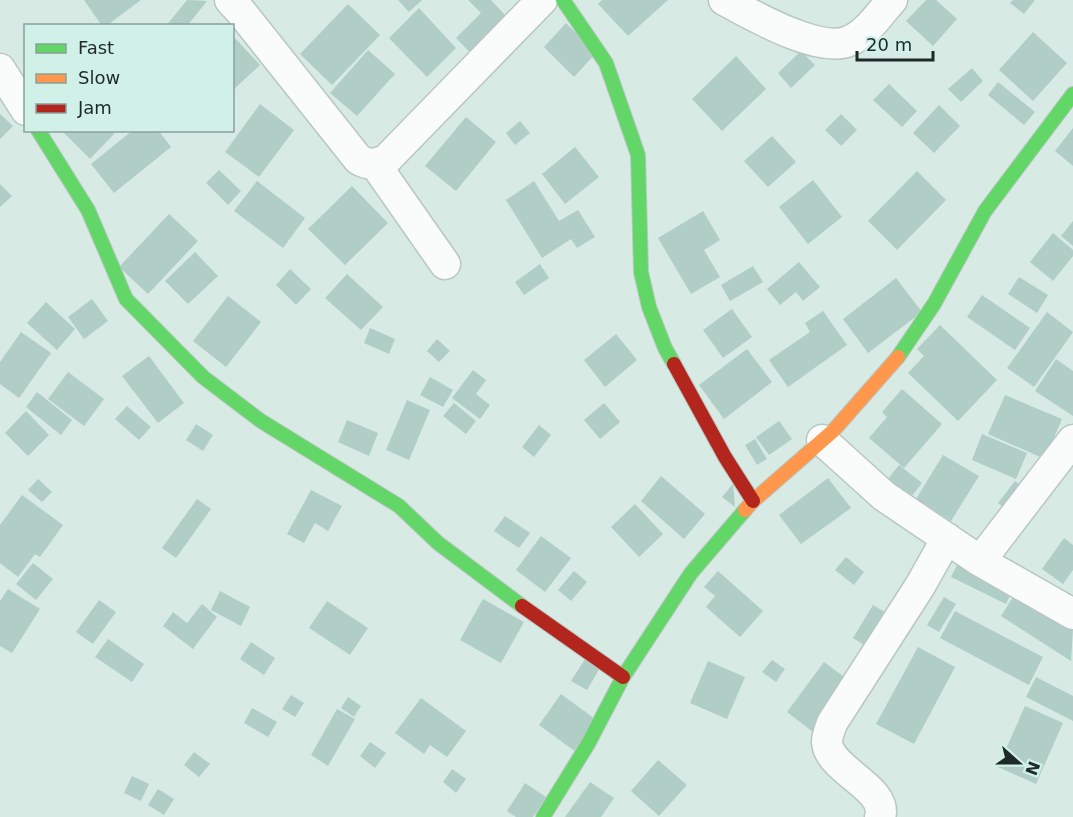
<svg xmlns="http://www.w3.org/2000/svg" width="1073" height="817" font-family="'DejaVu Sans',sans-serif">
	<rect width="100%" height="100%" fill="#d8eae4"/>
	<path fill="#b0cdc6" d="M84,0H141L106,26H102Z
		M187,0L207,1L187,26H166Z
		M398,0H422L409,12Z
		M468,0H491L505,15L496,24L507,35L479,62L456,38L481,13Z
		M602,0H668L628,36L598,4Z
		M926,0H936L957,19L933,46L906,21Z
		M1013,0H1035L1024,14L1010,3Z
		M348,4L380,35L332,85L300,54Z
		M419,8L456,48L427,77L389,38Z
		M566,23L596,53L574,77L544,47Z
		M1033,32L1067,63L1033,101L999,70Z
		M234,37L260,65L232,91V38Z
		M368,50L395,74L357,116L330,93Z
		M801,51L815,65L791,88L778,73Z
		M736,56L766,89L722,131L692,99Z
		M972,68L983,81L961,102L948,89Z
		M998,82L1035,112L1024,125L988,95Z
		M889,84L917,111L902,127L873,100Z
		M260,104L294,130L259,177L225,152Z
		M939,105L960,126L934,153L913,133Z
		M0,114L13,126L0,139Z
		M841,114L857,130L841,146L825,130Z
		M466,117L496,142L456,191L425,166Z
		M520,121L530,133L515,145L506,133Z
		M1073,128V166L1055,151Z
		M61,130H110L114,134L90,159Z
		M133,130H158L171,147L114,193L91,164Z
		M772,136L796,162L768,187L744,161Z
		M575,147L599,177L565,204L542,174Z
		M219,170L241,191L228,205L206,183Z
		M917,171L946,200L897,250L868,221Z
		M813,180L842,217L808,244L779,207Z
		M257,181L305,218L283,248L234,211Z
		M534,181L559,221L578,210L595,237L577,248L571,239L542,258L506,200Z
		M0,184L12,196L0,207Z
		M352,186L388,223L345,265L308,229Z
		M703,211L720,240L704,250L720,277L691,294L658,238Z
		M169,214L198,241L148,294L119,267Z
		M1073,221V246L1061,236Z
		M1053,233L1073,250V256L1053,281L1030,262Z
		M195,252L218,276L188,304L165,281Z
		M799,262L820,287L803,301L796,292L780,305L767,289Z
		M540,264L549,278L524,295L515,282Z
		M753,266L763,282L730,301L721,285Z
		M290,269L311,289L296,305L276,285Z
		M347,274L383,307L361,330L325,298Z
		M1019,277L1048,295L1037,313L1008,294Z
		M896,278L922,312L868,353L843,319Z
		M982,295L1030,328L1015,350L967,317Z
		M228,296L261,322L226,367L193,341Z
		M92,299L108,321L84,339L68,317Z
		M46,302L75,329L57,350L27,323Z
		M732,309L752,337L723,358L703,330Z
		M823,311L847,345L788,387L769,360L810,332L805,323Z
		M1047,312L1073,332L1034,387L1007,368Z
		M940,325L997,380L958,421L908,373L924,356L917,349Z
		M370,328L395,339L389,354L364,343Z
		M21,332L51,353L19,398L0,384V362Z
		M616,334L637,360L605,387L584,360Z
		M437,339L450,351L439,362L427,351Z
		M747,349L772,382L724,419L699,385Z
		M149,356L184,403L158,423L122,376Z
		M1056,359L1073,371V416L1035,391Z
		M473,370L486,380L476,394L490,405L480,419L452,398Z
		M68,372L104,399L84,426L48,399Z
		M430,377L453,390L443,407L420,395Z
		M902,389L942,424L904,468L869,438L887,417L882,412Z
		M37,392L72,420L61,435L26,407Z
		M1005,395L1062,419L1045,459L988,434Z
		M407,400L430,410L409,460L386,450Z
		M454,403L476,421L466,434L443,416Z
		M604,403L620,422L600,439L584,420Z
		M127,406L151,427L139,440L115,419Z
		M26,411L49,435L28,456L5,433Z
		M347,420L378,433L369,456L338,442Z
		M779,421L792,439L769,455L756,437Z
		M196,424L213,435L203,451L186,440Z
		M539,425L551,435L534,457L522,447Z
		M982,434L1027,453L1016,479L972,460Z
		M755,439L767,459L757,465L745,445Z
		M943,455L979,476L951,521L916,499Z
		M899,465L922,483L911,497L888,479Z
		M661,476L705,514L684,539L641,501Z
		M828,478L851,508L801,544L779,515Z
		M38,479L52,492L42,502L28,490Z
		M1015,481L1029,492L1012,514L998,503Z
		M733,484L735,507L722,497Z
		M311,490L342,506L328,531L315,523L304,543L287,534Z
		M22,495L63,525L40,557L35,554L18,577L0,563V525Z
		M197,499L211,509L176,558L162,548Z
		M635,504L663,534L639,557L611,527Z
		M505,516L530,533L519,548L494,531Z
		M541,536L571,558L545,592L516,570Z
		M1064,538L1073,545V570L1063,584L1042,569Z
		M962,555L1016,583L1006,604L951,577Z
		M846,557L864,572L854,585L835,570Z
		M33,563L53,579L36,600L16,584Z
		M574,571L587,582L571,601L558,590Z
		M718,571L763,611L740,637L706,607L715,596L704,587Z
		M8,589L40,609L12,653L0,646V601Z
		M220,591L250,607L241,626L211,610Z
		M1016,592L1073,628L1071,661L1001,616Z
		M944,597L956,604L939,632L927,625Z
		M483,599L524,622L501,663L460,640Z
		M99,600L116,612L93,644L76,632Z
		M327,601L368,628L350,655L309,628Z
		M202,604L217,617L193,649L163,626L173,612L187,623Z
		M873,605L890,615L870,649L853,638Z
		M955,611L1043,657L1029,685L940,638Z
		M108,639L144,664L132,682L95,657Z
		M251,642L275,658L264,675L240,659Z
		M918,647L955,667L914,744L876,724Z
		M585,659L600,668L587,690L571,681Z
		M772,660L785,669L776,682L762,672Z
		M708,661L745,677L727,719L690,703Z
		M824,662L855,685L817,735L787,712Z
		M1036,677L1073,696V721L1026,697Z
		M561,694L598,721L576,752L539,725Z
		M291,695L304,703L295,717L282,709Z
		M348,697L361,706L354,717L341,708Z
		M421,698L466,731L447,757L430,745L424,754L395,733Z
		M1025,706L1063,723L1036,784L998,767Z
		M252,708L277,722L268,737L244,723Z
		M337,709L355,719L328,766L311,755Z
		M370,742L386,753L375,768L360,756Z
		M194,752L210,764L199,777L184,765Z
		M658,760L687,785L659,816L631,791Z
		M452,769L466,779L456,793L443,782Z
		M132,776L149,784L141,801L124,793Z
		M590,782L614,798L601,817H565Z
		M525,783L546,797L533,817H516L507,811Z
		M158,789L174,799L164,815L148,805Z"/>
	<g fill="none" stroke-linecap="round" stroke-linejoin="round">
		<defs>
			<path id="street" d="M230,0L242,13L358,159C369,166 375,164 386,160L542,0
				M724,0C752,15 819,54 849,41C867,34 879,14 892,0
				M0,69L26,110
				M375,164L445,264
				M822,440L884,496L980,561L1073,614
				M980,561L1073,440
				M880,817C889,788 829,771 827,742C827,736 830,729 832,723L920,586L947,538"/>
			<path id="fast" d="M563,0L606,63L638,155L641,272L649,307L665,348L674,364
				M38,130L88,210L126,299L203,377L261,421L399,506L438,543L522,606
				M898,357L934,304L985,211L1073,94
				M543,817L588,744L623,677L691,573L745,510"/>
			<path id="slow" d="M745,510L753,501L833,431L898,357"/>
			<path id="jam" d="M674,364L725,457L753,501
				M522,606L623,677"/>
		</defs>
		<use href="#street" stroke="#b9c7c3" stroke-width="33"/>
		<use href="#fast" stroke="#b9c7c3" stroke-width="16"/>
		<use href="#slow" stroke="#b9c7c3" stroke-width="16"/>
		<use href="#jam" stroke="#b9c7c3" stroke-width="16"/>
		<use href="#street" stroke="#f9fcfb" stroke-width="30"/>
		<use href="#fast" stroke="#63d668" stroke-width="14"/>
		<use href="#slow" stroke="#ff974d" stroke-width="14"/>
		<use href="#jam" stroke="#b3261e" stroke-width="14"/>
	</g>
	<rect x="24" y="24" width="210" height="108" fill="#d1f1e8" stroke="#89a19b" stroke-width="1.5"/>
	<rect x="36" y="44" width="30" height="9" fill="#63d668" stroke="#89a19b" stroke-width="1.5"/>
	<text x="78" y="54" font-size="18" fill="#1e2a27">Fast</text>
	<rect x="36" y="74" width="30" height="9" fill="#ff974d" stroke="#89a19b" stroke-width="1.5"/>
	<text x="78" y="84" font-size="18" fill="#1e2a27">Slow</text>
	<rect x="36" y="104" width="30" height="9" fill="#b3261e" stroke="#89a19b" stroke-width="1.5"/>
	<text x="78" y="114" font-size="18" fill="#1e2a27">Jam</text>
	<g transform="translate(1019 763) rotate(111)" stroke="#d1f1e8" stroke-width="4.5" paint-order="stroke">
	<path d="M0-4.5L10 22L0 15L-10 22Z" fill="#1e2a27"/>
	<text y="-9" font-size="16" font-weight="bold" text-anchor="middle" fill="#1e2a27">N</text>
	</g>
	<path d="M857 51v9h76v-9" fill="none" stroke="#1e2a27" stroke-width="3"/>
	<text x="866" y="51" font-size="18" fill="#1e2a27" stroke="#d1f1e8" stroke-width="4.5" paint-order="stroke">20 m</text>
</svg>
